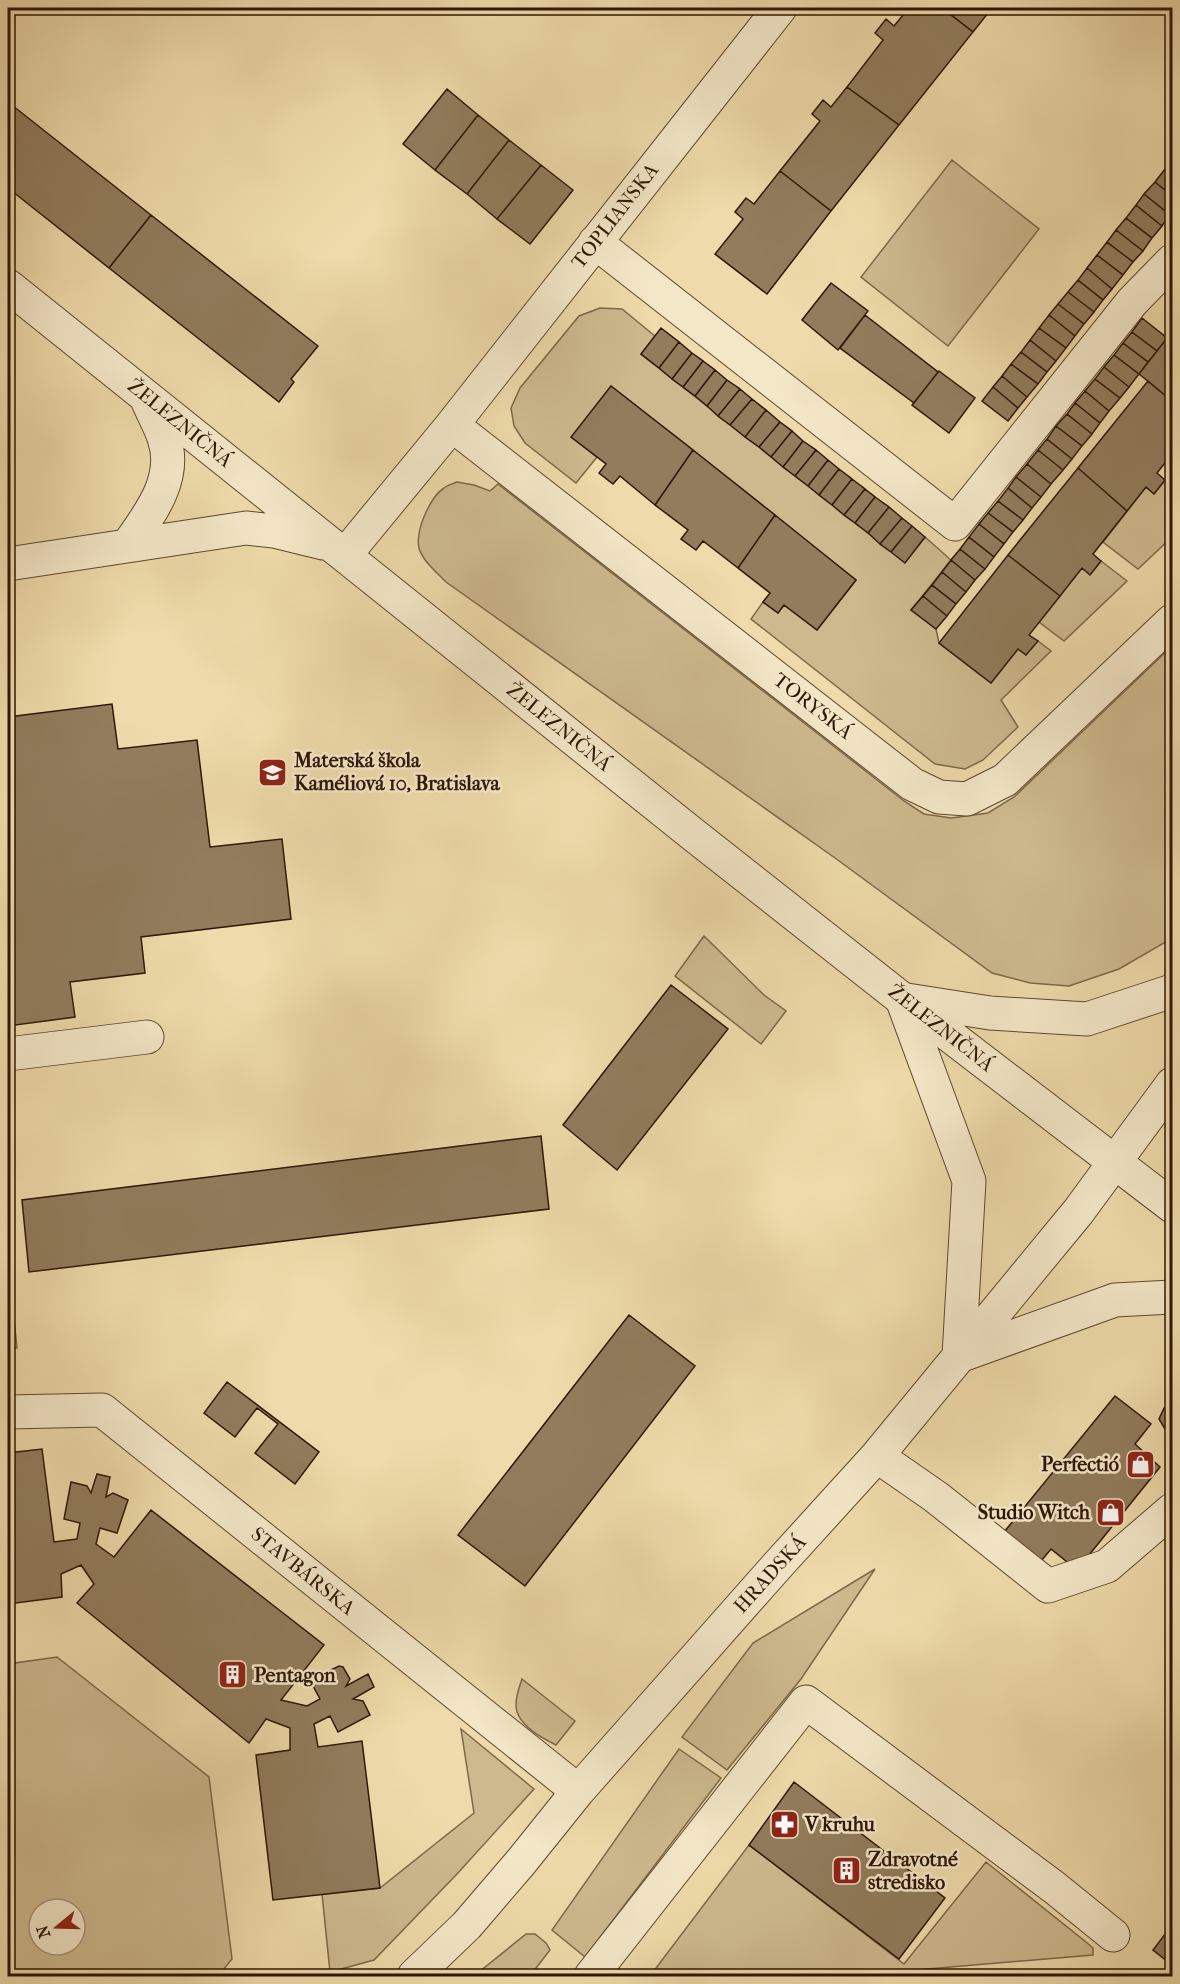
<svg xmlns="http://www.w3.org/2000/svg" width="1180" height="1984" font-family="'IM FELL French Canon',serif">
	<rect width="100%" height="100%" fill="#eedaaa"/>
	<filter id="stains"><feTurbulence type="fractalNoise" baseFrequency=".00333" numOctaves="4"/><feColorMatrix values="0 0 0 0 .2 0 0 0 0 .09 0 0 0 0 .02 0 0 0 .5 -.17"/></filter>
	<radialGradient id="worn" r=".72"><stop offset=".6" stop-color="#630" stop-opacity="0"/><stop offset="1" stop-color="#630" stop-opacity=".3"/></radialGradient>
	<path fill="#cdb98e" stroke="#7d684a" stroke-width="1.5" fill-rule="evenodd" d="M952,160L1039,229L948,346L861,277Z
		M600,308L622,309L655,336L641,354L905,562L925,537L951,560L911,610L936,629L939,643L991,683L1018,649L1026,655L1038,641L1051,651L1001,700L1018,727L983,760L965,769L935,764L751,619L763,602L778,613L784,605L817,630L856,580L611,386L572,437L597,457L576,483L525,443L514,426L511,408L520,388L579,316Z
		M1165,480L1172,486V537L1138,569L1103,542L1146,487L1154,494Z
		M457,482L474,485L490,491L498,484L904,801L924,814L951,818L988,813L1014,797L1172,646V933L1164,943L1119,969L1069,986L1030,983L992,973L835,858L446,582C437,573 422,560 419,548C415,531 430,497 444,488C447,485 453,484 457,482Z
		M1101,561L1127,581L1064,641L1039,622L1082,568L1090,574Z
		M704,936L764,995L786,1011L761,1044L675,976Z
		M8,1259L17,1348L8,1349Z
		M875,1569L801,1679L727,1770L682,1737L753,1643Z
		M57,1657L209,1777L232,1959L218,1976H8V1664ZM39,1909H75V1945H39Z
		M522,1679L575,1721L556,1745C542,1738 523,1728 517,1712C514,1701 519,1688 522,1679Z
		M461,1729L534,1789L457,1874L374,1960L330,1972L322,1894L380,1888L474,1813Z
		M679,1749L721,1778L585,1957L552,1930Z
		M749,1845L904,1964L986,1862L1086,1942L1093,1948V1955L845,1976H650Z
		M526,1934H535L546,1943L550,1950L530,1976H474Z"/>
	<path fill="#917c5c" stroke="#2d1607" stroke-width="1.5" d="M909,8H942L973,32L899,125L847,87L883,40L875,33L886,19L894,26Z
		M942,8H992L973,32Z
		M847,87L899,125L831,211L780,171L820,121L812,114L823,100L831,107Z
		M447,89L478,115L435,170L403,144Z
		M8,102L151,215L109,268L8,188Z
		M478,115L509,140L467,194L435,170Z
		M509,140L541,165L497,219L467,194Z
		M541,165L573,190L530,244L497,219Z
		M1165,169L1172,175V196L1155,182Z
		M780,171L831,211L767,294L715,254L743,219L735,212L746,198L754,204Z
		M1155,182L1172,196V212L1170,215L1144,194Z
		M1144,194L1170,215L1162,226L1136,205Z
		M1136,205L1162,226L1152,238L1126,218Z
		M151,215L318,346L291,379L294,382L279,402L109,268Z
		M1126,218L1152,238L1143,251L1116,230Z
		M1116,230L1143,251L1133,262L1107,242Z
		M1107,242L1133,262L1123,275L1097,255Z
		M1097,255L1123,275L1112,289L1087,268Z
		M1087,268L1112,289L1103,300L1078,280Z
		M1078,280L1103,300L1094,312L1068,292Z
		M831,283L868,311L838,350L802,320Z
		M1068,292L1094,312L1084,324L1058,304Z
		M1058,304L1084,324L1075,336L1049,315Z
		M865,315L938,372L914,403L840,348Z
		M1049,315L1075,336L1066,348L1039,328Z
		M1142,318L1167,338L1157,351L1132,332Z
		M661,328L679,342L659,368L641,354Z
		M1039,328L1066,348L1056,361L1030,340Z
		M1132,332L1157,351L1148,362L1123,343Z
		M1167,338L1171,341L1172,340V390L1167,397L1139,374Z
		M1030,340L1056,361L1047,372L1021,352Z
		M679,342L692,353L672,379L659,368Z
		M1123,343L1148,362L1139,374L1114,355Z
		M1021,352L1047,372L1038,384L1011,364Z
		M692,353L703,361L683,387L672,379Z
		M1114,355L1139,374L1129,387L1104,367Z
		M703,361L715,370L695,396L683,387Z
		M1011,364L1038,384L1027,397L1002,376Z
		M1104,367L1129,387L1120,398L1095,379Z
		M715,370L727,380L707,406L695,396Z
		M939,371L975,398L949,433L912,405Z
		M1002,376L1027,397L1018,408L993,387Z
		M1095,379L1120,398L1109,411L1085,391Z
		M727,380L740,389L718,416L707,406Z
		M1148,381L1172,401V454L1157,473L1165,480L1154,494L1146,487L1127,511L1078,468Z
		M611,386L693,450L655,505L620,476L613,484L599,473L606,464L571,437Z
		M993,387L1018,408L1008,421L982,401Z
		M740,389L752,399L730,425L718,416Z
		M1085,391L1109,411L1100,423L1075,403Z
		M752,399L766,410L745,437L730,425Z
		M1075,403L1100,423L1092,434L1067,414Z
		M766,410L780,422L759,447L745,437Z
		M1067,414L1092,434L1082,446L1056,426Z
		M780,422L792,431L771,457L759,447Z
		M1056,426L1082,446L1072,459L1047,439Z
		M792,431L803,441L783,467L771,457Z
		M1047,439L1072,459L1063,470L1038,450Z
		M803,441L816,450L795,476L783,467Z
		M693,450L775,515L738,568L703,541L696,550L681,539L688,530L655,505Z
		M816,450L828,460L808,486L795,476Z
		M1038,450L1063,470L1051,484L1027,464Z
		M828,460L839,469L819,495L808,486Z
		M1027,464L1051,484L1041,497L1016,477Z
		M1078,468L1127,511L1093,554L1101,561L1090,575L1082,568L1060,596L1008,555Z
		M839,469L852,479L832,505L819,495Z
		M1016,477L1041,497L1032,508L1008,488Z
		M852,479L865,489L844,515L832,505Z
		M1008,488L1032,508L1023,520L998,501Z
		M865,489L875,497L855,523L844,515Z
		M875,497L889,507L868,533L855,523Z
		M998,501L1023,520L1013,532L988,513Z
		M889,507L902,518L880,544L868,533Z
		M988,513L1013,532L1004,544L979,524Z
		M775,515L856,580L817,630L784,605L778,613L763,602L770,593L738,568Z
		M902,518L912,526L891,552L880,544Z
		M979,524L1004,544L994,557L969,537Z
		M912,526L925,537L905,563L891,552Z
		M969,537L994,557L985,569L960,549Z
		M960,549L985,569L975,580L951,560Z
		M1008,555L1060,596L1029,635L1038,641L1026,655L1018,649L991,683L939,643Z
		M951,560L975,580L966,592L942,572Z
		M942,572L966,592L956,604L932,585Z
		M932,585L956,604L947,616L923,596Z
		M923,596L947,616L936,629L911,610Z
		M112,704L118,749L197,740L210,847L282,839L291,919L141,937L145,973L70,982L75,1017L8,1026V717Z
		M671,985L728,1029L617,1170L563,1125Z
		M541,1136L549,1209L29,1272L22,1200Z
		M629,1315L695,1366L525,1586L458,1535Z
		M227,1382L319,1452L295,1484L255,1453L278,1424L257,1408L235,1437L204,1413Z
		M1115,1396L1151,1424L1135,1444L1160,1467L1077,1570L1051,1549L1037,1566L1000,1537Z
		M1170,1405H1172V1431L1165,1429L1159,1419L1164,1408Z
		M42,1449L54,1542L77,1539L80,1523L64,1519L71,1482L87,1486L91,1493L97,1474L110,1477L106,1497L113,1493L128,1500L117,1533L100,1528L96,1544L114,1557L151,1510L324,1645L281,1700L307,1706L320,1699L313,1686L316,1677L339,1666L343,1667L350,1679L346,1686L368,1674L374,1687L353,1699L363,1701L370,1715L338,1732L330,1716L314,1724L318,1747L362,1741L380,1888L273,1900L256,1755L290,1750V1728L266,1719L249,1743L77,1603L94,1584L81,1565L61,1574L62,1597L8,1604V1453Z
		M794,1782L945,1898L899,1959L749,1845Z
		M1172,1925V1965L1153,1950Z"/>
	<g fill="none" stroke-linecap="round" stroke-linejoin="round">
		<defs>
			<path id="minor" d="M595,242L955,524L1132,302L1172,261
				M8,286L695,836L902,999L1172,1206
				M452,425L912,784L939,797L967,799L1005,780L1172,621
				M128,545C150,514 178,478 164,438C160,425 152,412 147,399
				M345,555L452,425L780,8
				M8,564L246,528L274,531L323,543
				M902,999L969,1181L959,1356
				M907,1000L990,1013L1087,1019L1172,991
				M8,1054L147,1037
				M959,1356L1115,1300L1172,1297
				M8,1412L102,1410L578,1791
				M877,1456L936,1497L1048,1586L1107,1566L1172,1510
				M414,1976L467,1925L521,1862L578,1791L777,1566L877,1456L1078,1212L1172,1084
				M591,1976L806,1702L1055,1888L1113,1935"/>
		</defs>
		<use href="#minor" stroke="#5d4730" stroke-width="35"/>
		<use href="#minor" stroke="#f4e7c8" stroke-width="33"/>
	</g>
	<defs>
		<symbol id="school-square" viewBox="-11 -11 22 22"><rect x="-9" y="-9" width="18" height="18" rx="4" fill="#8f2418" stroke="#f4e7c8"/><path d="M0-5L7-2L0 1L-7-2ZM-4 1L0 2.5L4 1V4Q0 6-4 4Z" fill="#fff"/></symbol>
		<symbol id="shop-square" viewBox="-11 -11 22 22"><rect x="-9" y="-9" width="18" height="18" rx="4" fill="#8f2418" stroke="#f4e7c8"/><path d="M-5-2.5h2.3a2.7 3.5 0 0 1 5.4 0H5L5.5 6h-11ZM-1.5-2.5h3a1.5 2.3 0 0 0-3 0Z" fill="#fff"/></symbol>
		<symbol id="building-square" viewBox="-11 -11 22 22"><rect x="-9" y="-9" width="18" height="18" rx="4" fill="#8f2418" stroke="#f4e7c8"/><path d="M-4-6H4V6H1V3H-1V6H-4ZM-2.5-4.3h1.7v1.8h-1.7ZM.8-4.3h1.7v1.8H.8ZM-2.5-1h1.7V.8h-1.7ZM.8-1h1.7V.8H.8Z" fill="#fff"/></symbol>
		<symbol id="pharmacy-square" viewBox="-11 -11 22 22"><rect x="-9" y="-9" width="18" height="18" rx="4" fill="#8f2418" stroke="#f4e7c8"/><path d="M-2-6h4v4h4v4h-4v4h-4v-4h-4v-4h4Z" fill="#fff"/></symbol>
	</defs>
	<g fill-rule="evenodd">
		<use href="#school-square" x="256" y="756" width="33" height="33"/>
		<use href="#shop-square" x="1124" y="1448" width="33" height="33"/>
		<use href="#shop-square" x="1094" y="1496" width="33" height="33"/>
		<use href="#building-square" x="216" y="1658" width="33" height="33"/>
		<use href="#pharmacy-square" x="768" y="1808" width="33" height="33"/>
		<use href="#building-square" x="830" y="1854" width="33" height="33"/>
	</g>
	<g text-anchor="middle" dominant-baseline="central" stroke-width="5" stroke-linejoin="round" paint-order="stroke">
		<g font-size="20" fill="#2d1607" stroke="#f4e7c8">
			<text transform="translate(615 216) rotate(-52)">TOPLIANSKA</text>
			<text transform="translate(180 423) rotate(39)">ŽELEZNIČNÁ</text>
			<text transform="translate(813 706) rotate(38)">TORYSKÁ</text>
			<text transform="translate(559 727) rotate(39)">ŽELEZNIČNÁ</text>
			<text transform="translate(941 1028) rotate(38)">ŽELEZNIČNÁ</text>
			<text transform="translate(303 1571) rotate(39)">STAVBÁRSKA</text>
			<text transform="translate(770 1574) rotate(-48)">HRADSKÁ</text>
		</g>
		<g font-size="20" font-weight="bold" fill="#2d1607" stroke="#f4e7c8" text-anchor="start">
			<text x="294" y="760">Materská škola<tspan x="294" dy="23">Kaméliová 10, Bratislava</tspan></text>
			<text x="1119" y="1464" text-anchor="end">Perfectió</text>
			<text x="1090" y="1512" text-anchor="end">Studio Witch</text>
			<text x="254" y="1675">Pentagon</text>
			<text x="805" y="1824">V kruhu</text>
			<text x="868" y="1859">Zdravotné<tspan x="868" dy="23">stredisko</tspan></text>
		</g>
	</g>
	<rect width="1180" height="1984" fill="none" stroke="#eedaaa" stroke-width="30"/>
	<rect x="9" y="9" width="1162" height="1966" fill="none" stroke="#2d1607" stroke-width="3"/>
	<rect x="15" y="15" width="1150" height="1954" fill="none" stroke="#2d1607" stroke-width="1.5"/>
	<g transform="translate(57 1927) rotate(251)"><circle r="28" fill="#f4e7c8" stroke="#a4937b" stroke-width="1.5"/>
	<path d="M0-4.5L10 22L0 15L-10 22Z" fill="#8f2418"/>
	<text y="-9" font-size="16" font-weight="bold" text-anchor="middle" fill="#2d1607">N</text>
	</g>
	<rect width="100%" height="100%" filter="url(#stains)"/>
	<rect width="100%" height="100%" fill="url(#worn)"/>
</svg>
